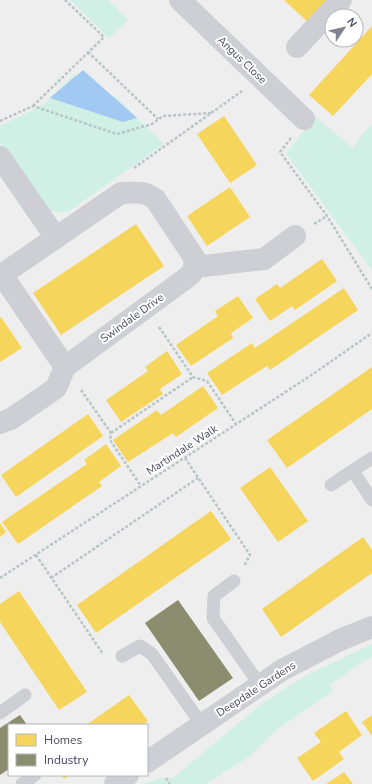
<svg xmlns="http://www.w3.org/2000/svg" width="372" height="784" font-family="'Nunito Sans',sans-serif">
	<rect width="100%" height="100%" fill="#efeeee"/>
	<path fill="#d0f0e6" d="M70,0H108L128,20L109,38Z
		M74,74L102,94L116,97L164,144L68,212L47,211L0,144V126L43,105Z
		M315,116L353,148L360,137L372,124V270L286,154Z
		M372,644V656L329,685L333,691L275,731L250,756L206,784H143L160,778H173L261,704L307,675Z"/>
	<path fill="#a1c9f2" d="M83,70L137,118L123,122L50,98Z"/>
	<path fill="#f6d55c" d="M284,0H326L329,3L310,24Z
		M372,26V74L333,116L309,95Z
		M224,116L257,165L230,183L197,134Z
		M230,187L250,217L207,246L187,216Z
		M136,224L164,266L61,335L33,293Z
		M322,259L337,281L295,310L292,306L270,321L255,299L277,284L280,288Z
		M344,288L358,310L270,370L267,366L222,395L207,373L252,343L255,348Z
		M238,296L253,318L231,333L233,338L191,366L176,345L218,316L215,311Z
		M1,317L22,348L0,362V318Z
		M167,351L182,374L160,389L163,394L121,422L106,400L148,371L145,367Z
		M372,367V409L287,468L267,440Z
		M203,386L218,408L176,437L173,433L128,462L113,440L157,410L161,415Z
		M88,414L103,436L16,497L1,475Z
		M106,444L121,466L99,482L102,486L18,544L2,522L87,464L84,460Z
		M270,467L308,521L278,542L240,488Z
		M211,511L231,539L96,633L77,605Z
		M0,523L6,532L0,537Z
		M363,537L372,550V573L281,637L262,609Z
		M19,591L87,692L59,710L0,622V604Z
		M129,695L148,721L142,725H86Z
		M346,711L362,735L339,752L344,759L313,781L297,758L321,742L314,733Z
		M372,715V736L362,722Z
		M344,772L353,784H326Z
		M61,775H70L64,779Z"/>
	<path fill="#8c8c6e" d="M178,600L233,678L199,701L145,623Z
		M20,715L27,725H9V769L0,775V728Z"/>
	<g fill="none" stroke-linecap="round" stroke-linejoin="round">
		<path stroke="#b8c4c5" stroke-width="2.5" stroke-dasharray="3 2" stroke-linecap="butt" d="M88,52L158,119
			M33,106L104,37L65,0
			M0,121L33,106L117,134L152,124L163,116L212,113
			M291,138L280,152L327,216L372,289
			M134,168L242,91
			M314,224L327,216
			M159,327L193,377L207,381L236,424
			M81,390L111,433L110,440L141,486
			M111,433L193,377
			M185,458L250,555L244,566
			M36,555L103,654
			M0,578L310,376L372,333
			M51,578L198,478
			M166,778L170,784"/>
		<path stroke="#cecfd4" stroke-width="13" d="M353,471L372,500
			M331,485L372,458
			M234,581L214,596L213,618L260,685
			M122,656L140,646L152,654L202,725
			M0,713L25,695
			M22,784L35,775"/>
		<path stroke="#cecfd4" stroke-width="22" d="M180,0L304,119
			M297,47L341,0
			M0,157L56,238
			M195,267L264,259L295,236
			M2,275L65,367
			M0,276L121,193C135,193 145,190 156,200L195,259L193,272L185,279L65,367L56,388L11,419L0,423
			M147,762L282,670L340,640L372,627
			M115,784L128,775"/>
	</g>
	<g text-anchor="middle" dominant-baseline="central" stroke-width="4" stroke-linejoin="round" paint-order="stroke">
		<g font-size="11" fill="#44495c" stroke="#fff">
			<text transform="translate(242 60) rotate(44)">Angus Close</text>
			<text transform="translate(132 318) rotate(-36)">Swindale Drive</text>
			<text transform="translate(182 450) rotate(-33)">Martindale Walk</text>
			<text transform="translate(256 689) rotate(-33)">Deepdale Gardens</text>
		</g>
	</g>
	<rect x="8" y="724" width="140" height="52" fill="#ffffff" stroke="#b4b6be"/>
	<rect x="16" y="734" width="20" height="12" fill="#f6d55c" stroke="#b4b6be"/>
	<text x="44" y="744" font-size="12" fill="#44495c">Homes</text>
	<rect x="16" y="754" width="20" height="12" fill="#8c8c6e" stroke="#b4b6be"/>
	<text x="44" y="764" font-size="12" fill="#44495c">Industry</text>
	<g transform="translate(344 28) rotate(55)"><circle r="19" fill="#ffffff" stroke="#b4b6be"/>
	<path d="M0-3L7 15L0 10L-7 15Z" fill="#80838f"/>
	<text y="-6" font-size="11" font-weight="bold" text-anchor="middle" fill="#44495c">N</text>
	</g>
</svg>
